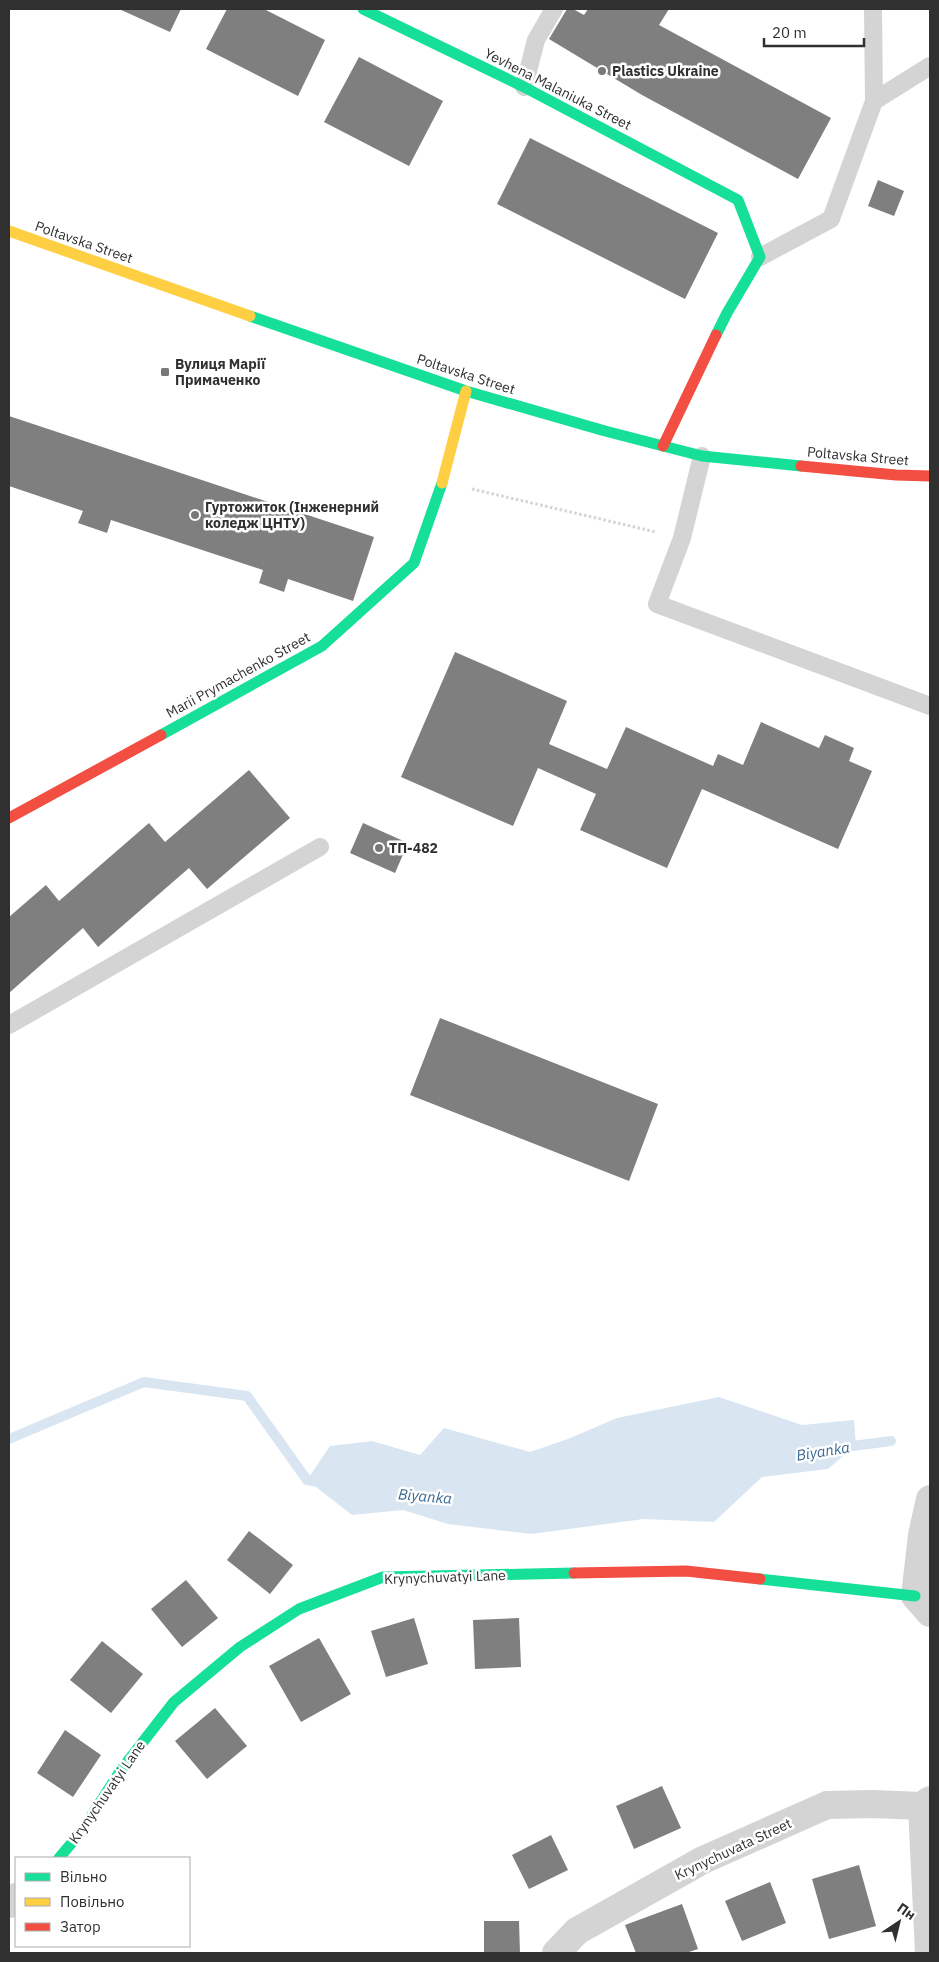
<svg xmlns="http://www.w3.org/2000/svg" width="939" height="1962" font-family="'IBM Plex Sans',sans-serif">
	<rect width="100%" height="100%" fill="#fff"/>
	<path fill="#d9e6f2" d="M719,1397L802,1425L854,1420L856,1445L828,1469L762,1477L714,1522L644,1519L531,1534L448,1524L403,1510L352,1515L307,1480L330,1446L372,1441L420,1455L444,1428L530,1452L568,1439L617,1418Z"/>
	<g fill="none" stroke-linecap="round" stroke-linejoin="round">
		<path stroke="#d9e6f2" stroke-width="10" d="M9,1439L144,1382L247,1396L307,1480L319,1482
			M845,1447L891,1441"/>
	</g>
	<path fill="#7f7f7f" d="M119,9H181L170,32Z
		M227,9H264L325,40L298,96L206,49Z
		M567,9H573L584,15L588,9H669L659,25L831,118L798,179L642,95L549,39Z
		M359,57L443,101L409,166L324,122Z
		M530,138L718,233L685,299L497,204Z
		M878,180L904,191L894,216L868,206Z
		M9,416L374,537L353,601L288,579L284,592L259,583L263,570L111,520L107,533L78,523L83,511L9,486Z
		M455,652L567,701L549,744L607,769L626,727L713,766L718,754L743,765L761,722L819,748L825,735L854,748L849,761L872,771L838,849L702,789L667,868L580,830L596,794L538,768L513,826L401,777Z
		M249,770L290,818L207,889L189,868L98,947L83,928L9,993V917L46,885L59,901L149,823L165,842Z
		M363,823L408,843L395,873L350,853Z
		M440,1018L658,1104L629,1181L410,1095Z
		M249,1531L293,1565L270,1594L227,1560Z
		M186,1580L218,1618L182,1647L151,1609Z
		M414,1618L428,1664L386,1677L371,1631Z
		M519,1618L521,1667L475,1669L473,1620Z
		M319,1638L351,1694L301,1722L269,1666Z
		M102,1641L143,1674L111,1713L70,1680Z
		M215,1708L247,1746L207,1779L175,1741Z
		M65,1730L101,1755L73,1797L37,1773Z
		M662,1786L681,1828L634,1849L616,1806Z
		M551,1835L568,1870L529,1889L512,1855Z
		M859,1865L876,1926L829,1939L812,1879Z
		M770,1882L786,1923L742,1941L725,1901Z
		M682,1904L698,1949L686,1953H636L625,1925Z
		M484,1921H519L520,1953H484Z"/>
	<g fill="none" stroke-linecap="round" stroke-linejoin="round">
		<path stroke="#d4d4d4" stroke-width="3" stroke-dasharray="2.5 2.5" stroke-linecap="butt" d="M472,489L656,532"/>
		<path stroke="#d4d4d4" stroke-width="18" d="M524,87L536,40L554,9
			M874,101L930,66
			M760,257L831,219L874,101L873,9
			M702,456L682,538L657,604L930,706
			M9,1025L320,847"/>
		<path stroke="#d4d4d4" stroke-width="28" d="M930,1499L922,1535L915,1596L930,1613
			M9,1904L16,1897
			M556,1953L577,1931L703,1860L827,1805L872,1804L922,1806L930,1808
			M929,1953L922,1806L930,1800"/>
		<path stroke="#16e098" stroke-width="11" d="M363,9L524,87L738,200L760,257L727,313L716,335
			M250,316L466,391L605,431L702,456L801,466
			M161,735L322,646L414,563L442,483
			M760,1579L915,1596
			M59,1858L81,1832L121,1770L174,1702L240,1647L299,1609L383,1577L574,1573"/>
		<path stroke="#ffcf43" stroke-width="11" d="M9,231L250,316
			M442,483L466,391"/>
		<path stroke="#f24e42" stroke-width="11" d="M663,446L716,335
			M801,466L896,475L930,476
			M9,818L161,735
			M574,1573L686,1571L760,1579"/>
	</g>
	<g fill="#787878" stroke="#fff" stroke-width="2">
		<circle cx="602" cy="71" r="5"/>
		<rect x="160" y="367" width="10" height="10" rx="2.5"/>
		<circle cx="195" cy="515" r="5"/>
		<circle cx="379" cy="848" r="5"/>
	</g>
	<g text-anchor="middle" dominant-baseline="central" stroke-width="5" stroke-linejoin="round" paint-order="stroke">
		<g font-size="14" font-weight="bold" fill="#303030" stroke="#fff" text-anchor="start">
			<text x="612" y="71">Plastics Ukraine</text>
			<text x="175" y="364">Вулиця Марії<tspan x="175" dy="16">Примаченко</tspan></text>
			<text x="205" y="507">Гуртожиток (Інженерний<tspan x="205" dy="16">коледж ЦНТУ)</tspan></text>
			<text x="389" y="848">ТП-482</text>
		</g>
		<g font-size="14" fill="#303030" stroke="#fff">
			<text transform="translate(558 89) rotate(27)">Yevhena Malaniuka Street</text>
			<text transform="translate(84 242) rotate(19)">Poltavska Street</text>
			<text transform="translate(466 374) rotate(18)">Poltavska Street</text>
			<text transform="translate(858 456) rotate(5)">Poltavska Street</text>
			<text transform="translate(238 675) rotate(-29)">Marii Prymachenko Street</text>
			<text transform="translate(445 1577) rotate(-2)">Krynychuvatyi Lane</text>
			<text transform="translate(107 1792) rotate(-55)">Krynychuvatyi Lane</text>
			<text transform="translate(733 1849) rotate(-25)">Krynychuvata Street</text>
		</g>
		<g font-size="15" font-style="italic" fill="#3b6995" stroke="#fff">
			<text transform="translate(823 1451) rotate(-9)">Biyanka</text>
			<text transform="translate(425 1496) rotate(5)">Biyanka</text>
		</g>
	</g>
	<rect width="939" height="1962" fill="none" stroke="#303030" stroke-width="20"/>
	<rect x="15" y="1857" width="175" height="90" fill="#ffffff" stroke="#acacac"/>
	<rect x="25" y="1873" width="25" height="8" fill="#16e098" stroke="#acacac"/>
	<text x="60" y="1882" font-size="15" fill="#303030">Вільно</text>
	<rect x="25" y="1898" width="25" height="8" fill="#ffcf43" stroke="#acacac"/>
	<text x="60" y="1907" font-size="15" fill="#303030">Повільно</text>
	<rect x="25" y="1923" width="25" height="8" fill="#f24e42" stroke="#acacac"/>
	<text x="60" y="1932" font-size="15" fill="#303030">Затор</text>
	<g transform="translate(899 1922) rotate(35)" stroke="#ffffff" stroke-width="4" paint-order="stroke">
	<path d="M0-4L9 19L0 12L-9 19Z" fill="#303030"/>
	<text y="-8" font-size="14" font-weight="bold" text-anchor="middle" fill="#303030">Пн</text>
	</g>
	<path d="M764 38v8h100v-8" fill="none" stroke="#303030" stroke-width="2.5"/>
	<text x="772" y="38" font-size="15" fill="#303030" stroke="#ffffff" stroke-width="4" paint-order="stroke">20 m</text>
</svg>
